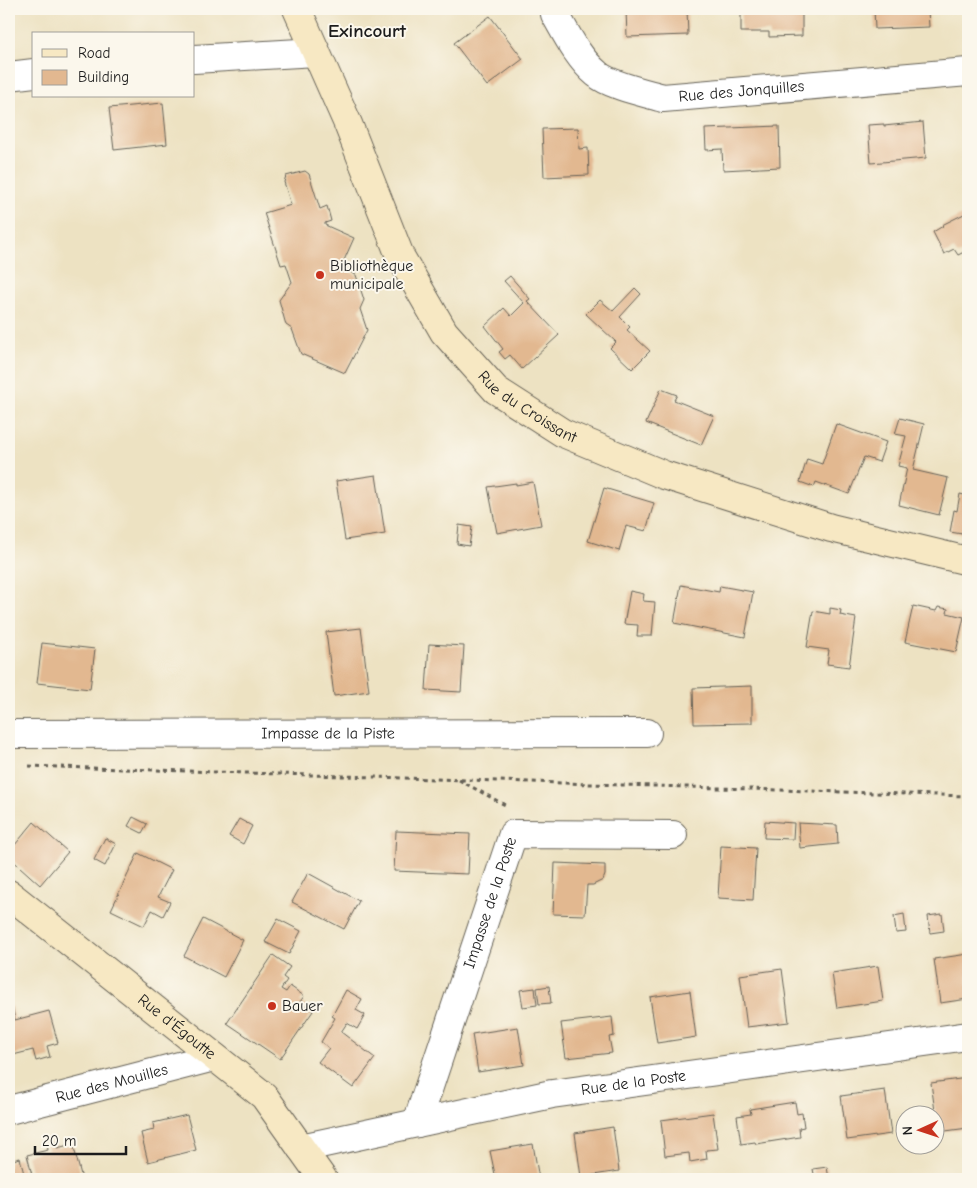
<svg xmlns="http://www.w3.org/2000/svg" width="977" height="1188" font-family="'Comic Neue',sans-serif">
	<rect width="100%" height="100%" fill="#fbf7ec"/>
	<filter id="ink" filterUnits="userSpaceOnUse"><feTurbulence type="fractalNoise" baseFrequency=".02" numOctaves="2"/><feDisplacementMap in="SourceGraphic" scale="10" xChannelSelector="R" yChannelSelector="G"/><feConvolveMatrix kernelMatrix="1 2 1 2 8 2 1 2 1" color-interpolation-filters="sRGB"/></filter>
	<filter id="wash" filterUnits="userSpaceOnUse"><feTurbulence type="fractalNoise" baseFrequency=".0096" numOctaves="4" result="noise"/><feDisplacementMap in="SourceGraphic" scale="20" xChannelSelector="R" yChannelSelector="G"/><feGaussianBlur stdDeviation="1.12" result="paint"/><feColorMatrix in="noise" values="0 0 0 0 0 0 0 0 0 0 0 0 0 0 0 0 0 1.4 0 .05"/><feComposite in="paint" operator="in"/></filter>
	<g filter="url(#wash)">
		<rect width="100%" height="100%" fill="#ede2c2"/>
		<g id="blocks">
			<path fill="#e2b890" d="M626,9H687L688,35L627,37Z
				M741,9H802V36L769,37V32H741Z
				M874,9H928L929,27L875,29Z
				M490,16L523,59L487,86L454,43Z
				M163,103L167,144L114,150L109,108Z
				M923,122L926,158L871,163L868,125L884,124V126Z
				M779,126L780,167L723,170L722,149L706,150L705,129Z
				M578,128L579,149L588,148L589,175L544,177L542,129Z
				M305,171L309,174L320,209L327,206L331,221L325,223V225L354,238L341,267L356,275L364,300L360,309L367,330L345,373L301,354L292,329L286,325L279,300L292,282L286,264L281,265L264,213L291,205L284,182L286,176Z
				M968,212V250L958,255L954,249L944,254L933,232L943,226L942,225Z
				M510,276L530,299L527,301L559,335L522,369L510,355L505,359L499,352L503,349L485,326L504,308L511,316L524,303L504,281Z
				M635,288L641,294L620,317L630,327L627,330L650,351L632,369L610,348L616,342L586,314L600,300L613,311Z
				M661,389L677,395L674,400L714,416L701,445L646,423Z
				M900,418L924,424L913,470L948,478L939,515L899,505L907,468L898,466L906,436L895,434Z
				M836,424L886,442L879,462L864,457L849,494L816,482L814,487L800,482L807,459L822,464Z
				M376,475L385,534L345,540L336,481Z
				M533,482L541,525L497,533L488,487L516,483V485Z
				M604,488L654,503L646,531L626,526L619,551L588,541Z
				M960,494L968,496V522L965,521L962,534L950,532L954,510L957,511Z
				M459,525L472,527L469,546L457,544Z
				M681,585L719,592L720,586L753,592L745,637L674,623Z
				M630,591L644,594L643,601L655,602L652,636H637L638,625L624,624Z
				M913,606L936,611L938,607L948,609L947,613L964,617L956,652L905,642Z
				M830,608L841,610L840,615L856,618L849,667L827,664L829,650L807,647L813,611L830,614Z
				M361,628L369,691L334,696L326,632Z
				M42,643L95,649L90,689L37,683Z
				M429,644L464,646L461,692L426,690Z
				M752,686V723L694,724L693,688Z
				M133,817L147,824L142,833L128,826Z
				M239,819L252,826L243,844L229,836Z
				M765,821L794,823L793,839L764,838Z
				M34,822L68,852L40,885L9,857V852Z
				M798,823L837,825L838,844L800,848Z
				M396,831L470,834L468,874L394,871Z
				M105,838L116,844L105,866L94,860Z
				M721,846L756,848L753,900L718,898Z
				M138,853L172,870L158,897L170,902L163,916L152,910L144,926L111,910Z
				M555,863L605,865V875L603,880L593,885H587L585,915L553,914Z
				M308,873L359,901L344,929L292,902Z
				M904,914L906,932L896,933L894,916Z
				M942,914L944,931L930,933L928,916Z
				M203,919L243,940L224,977L184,956Z
				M278,919L301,931L289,954L265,942Z
				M968,954V999L940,1003L934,959Z
				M273,955L290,967L283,977L287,980L281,989L286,992L290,986L304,996L300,1002L313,1011L280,1059L227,1023Z
				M878,966L883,1001L837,1008L832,973Z
				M782,969L789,1022L747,1027L740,975Z
				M549,986L551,1003L539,1004L537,988Z
				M535,988L537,1005L523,1007L520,990Z
				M346,990L362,999L356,1010L365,1015L357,1029L347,1023L341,1032L375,1058L353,1088L318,1062L329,1048L321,1042L335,1018L332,1016Z
				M690,991L696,1037L657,1043L650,997Z
				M12,1006L15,1020L49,1011L58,1043L47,1046L50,1057L36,1061L33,1050L9,1056V1007Z
				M612,1017L614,1036L609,1037L612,1053L566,1058L561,1023Z
				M518,1027L524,1065L478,1072L472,1034Z
				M967,1078L968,1128L938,1132L931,1083Z
				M885,1090L891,1134L847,1140L841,1096Z
				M795,1102L797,1114L802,1113L804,1127L799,1128L800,1137L756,1144L755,1142L741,1144L737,1116L751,1114L750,1109Z
				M713,1113L718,1149L706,1150L707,1159L690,1162L689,1153L665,1156L661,1120Z
				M187,1115L196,1150L148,1162L141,1133L154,1130L153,1123Z
				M613,1127L619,1171L581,1177L575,1133Z
				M55,1142L57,1148L73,1144L82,1179H33L27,1155L48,1150L47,1144Z
				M533,1144L539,1179H496L490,1151Z
				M20,1158L24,1174L15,1177V1179H9V1161Z
				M827,1167L829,1179H815L813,1169Z"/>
		</g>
	</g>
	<g filter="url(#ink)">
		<use href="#blocks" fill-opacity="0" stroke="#656156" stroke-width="1"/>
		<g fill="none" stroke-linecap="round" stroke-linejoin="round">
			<defs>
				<g id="street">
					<path id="s1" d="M554,9L555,14C567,35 578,58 597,74C609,85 646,93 663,98L968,72"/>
					<path d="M194,59L316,52"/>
					<path d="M9,76L34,73"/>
					<path id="s2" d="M9,734L647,733"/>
					<path id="s3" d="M9,1110L214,1057"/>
					<path id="s4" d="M417,1123L513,834L673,835"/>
					<path id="s5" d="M301,1148L552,1094L968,1036"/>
				</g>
				<g id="secondary">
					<path id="s6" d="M297,9L348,124L400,256L444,332L496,390L563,433L664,475L831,528L968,561"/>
					<path id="s7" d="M9,894L264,1096L323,1179"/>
				</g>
			</defs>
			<use href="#street" stroke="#656156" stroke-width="30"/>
			<use href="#secondary" stroke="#656156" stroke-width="30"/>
			<path stroke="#656156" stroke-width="3" stroke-dasharray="4 4" stroke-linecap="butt" d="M29,766L968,796
				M459,780L507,806"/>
			<use href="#street" stroke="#fff" stroke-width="28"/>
			<use href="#secondary" stroke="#f7e8c3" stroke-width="28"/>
		</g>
	</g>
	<g fill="#c8321e" stroke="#fbf7ec" stroke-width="2">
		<circle cx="320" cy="275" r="5"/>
		<circle cx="272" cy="1006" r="5"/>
	</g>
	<g text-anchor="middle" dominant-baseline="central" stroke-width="4" stroke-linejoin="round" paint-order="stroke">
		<g font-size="16" fill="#1c1c1c" stroke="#fbf7ec">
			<text stroke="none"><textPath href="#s1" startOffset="228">Rue des Jonquilles</textPath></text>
			<text stroke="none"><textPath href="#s6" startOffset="469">Rue du Croissant</textPath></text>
			<text stroke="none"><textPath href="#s2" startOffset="319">Impasse de la Piste</textPath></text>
			<text stroke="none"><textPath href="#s4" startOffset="232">Impasse de la Poste</textPath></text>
			<text stroke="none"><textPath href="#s7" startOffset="214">Rue d'Égoutte</textPath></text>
			<text stroke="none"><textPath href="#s5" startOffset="339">Rue de la Poste</textPath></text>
			<text stroke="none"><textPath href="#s3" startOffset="106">Rue des Mouilles</textPath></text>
		</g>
		<g font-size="16" fill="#1c1c1c" stroke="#fbf7ec" text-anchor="start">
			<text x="330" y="266">Bibliothèque<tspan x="330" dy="18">municipale</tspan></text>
			<text x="282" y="1006">Bauer</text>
		</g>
		<g font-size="19" font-weight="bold" fill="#1c1c1c" stroke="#fbf7ec">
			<text x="367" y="31">Exincourt</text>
		</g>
	</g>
	<rect width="977" height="1188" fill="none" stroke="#fbf7ec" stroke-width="30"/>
	<rect x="32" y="32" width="162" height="65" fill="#fbf7ec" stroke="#a29f99"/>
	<rect x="42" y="49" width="25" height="8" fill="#f7e8c3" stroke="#a29f99"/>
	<text x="78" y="58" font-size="15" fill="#1c1c1c">Road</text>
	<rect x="42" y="70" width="25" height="15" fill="#e2b890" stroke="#a29f99"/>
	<text x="78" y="82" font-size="15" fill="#1c1c1c">Building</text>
	<g transform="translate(920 1130) rotate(267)"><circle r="24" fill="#fbf7ec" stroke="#a29f99"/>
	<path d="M0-4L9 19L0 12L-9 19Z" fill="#c8321e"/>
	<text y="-8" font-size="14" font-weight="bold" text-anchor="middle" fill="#1c1c1c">N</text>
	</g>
	<path d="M35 1146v8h91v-8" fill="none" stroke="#1c1c1c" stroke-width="2.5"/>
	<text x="42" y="1146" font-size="15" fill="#1c1c1c" stroke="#fbf7ec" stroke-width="4" paint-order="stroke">20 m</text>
</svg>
